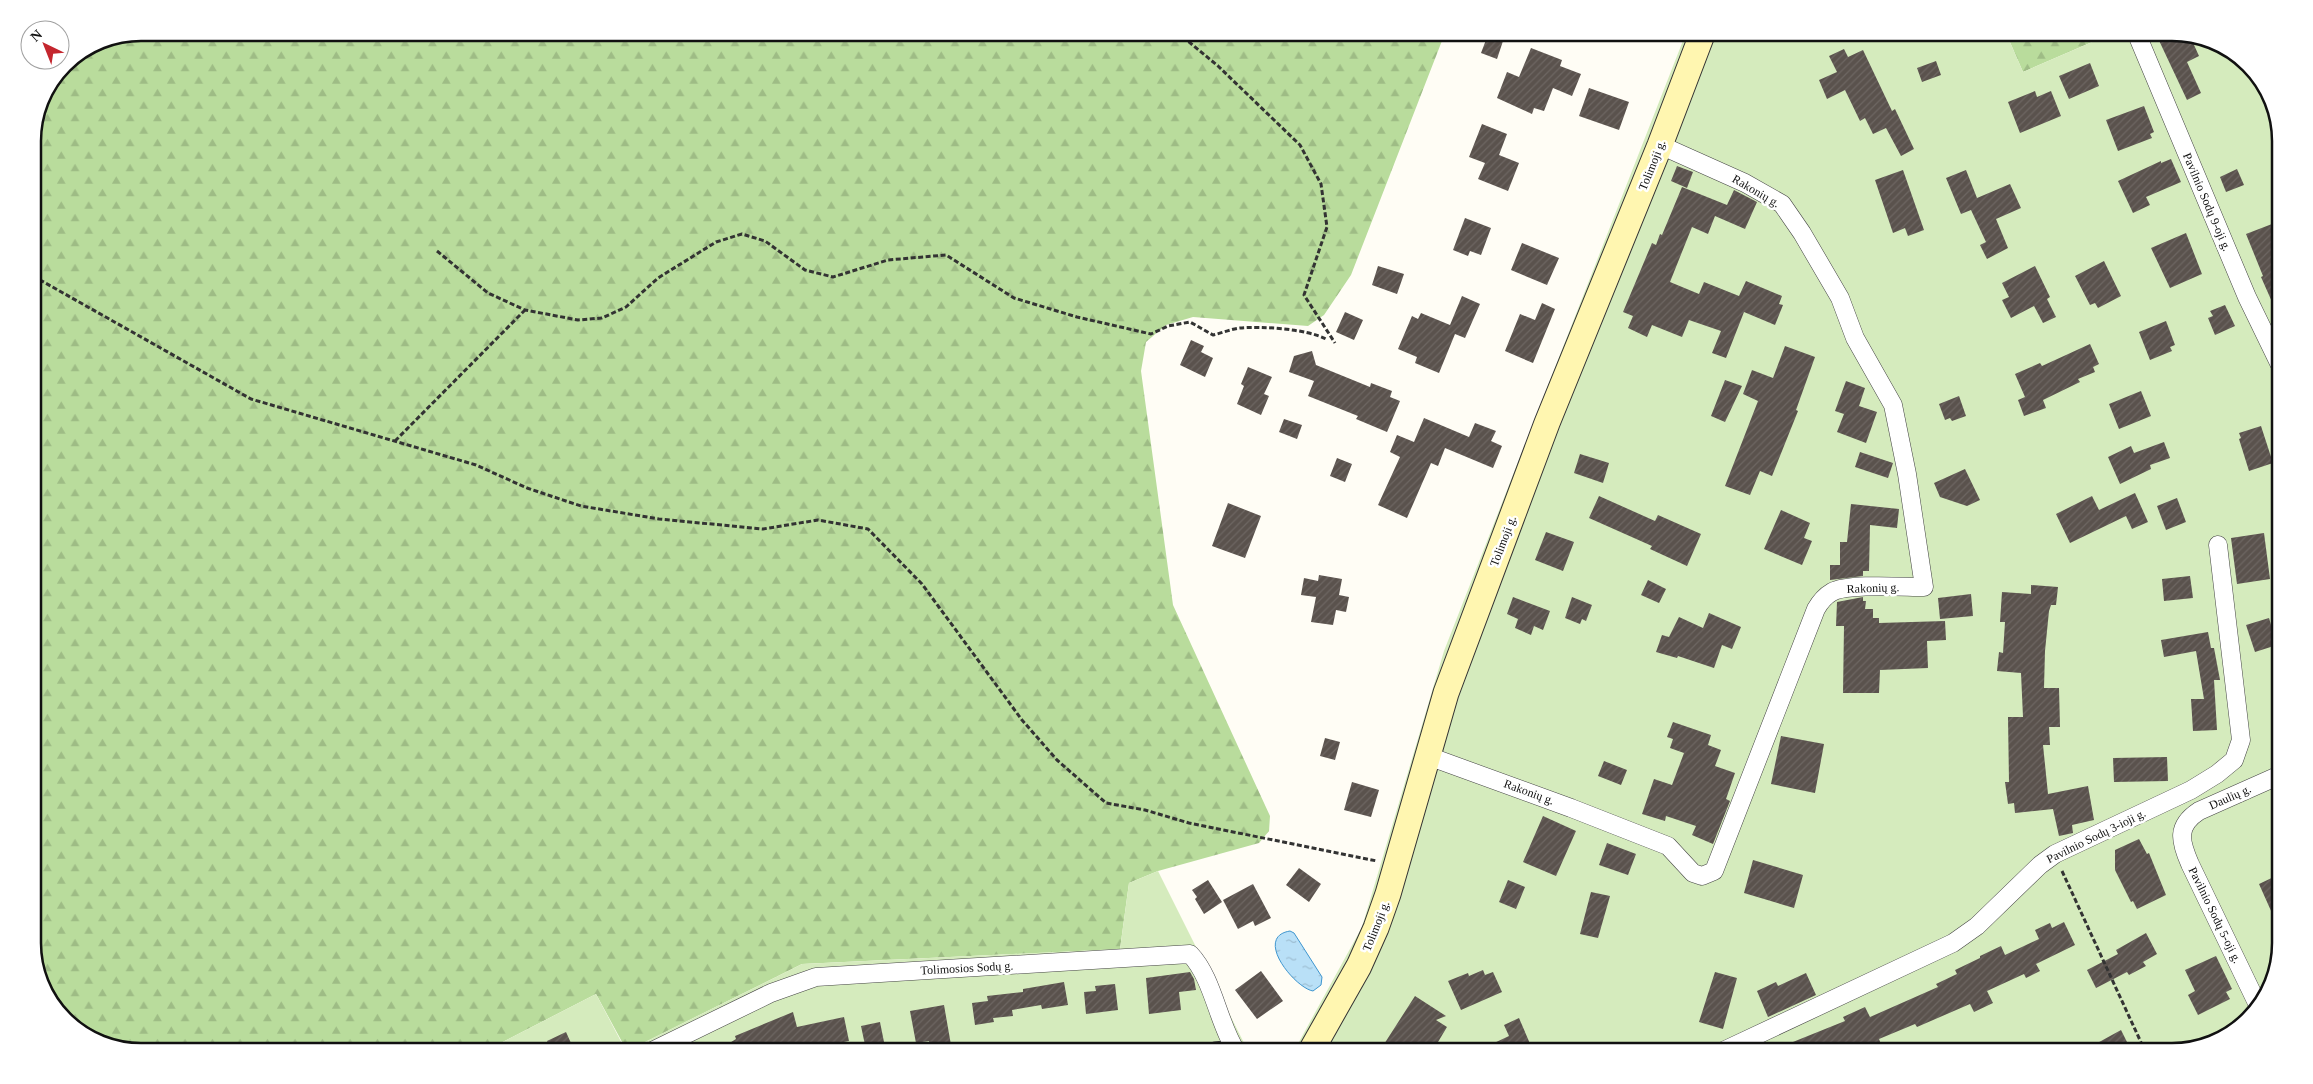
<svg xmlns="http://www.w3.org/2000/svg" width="2313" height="1084" font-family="Georgia,serif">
	<defs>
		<pattern id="forest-firs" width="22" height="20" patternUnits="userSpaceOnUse" patternTransform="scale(1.25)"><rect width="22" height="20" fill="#b9dc9c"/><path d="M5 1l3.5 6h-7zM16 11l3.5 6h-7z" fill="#9ebc85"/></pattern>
		<pattern id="water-ripples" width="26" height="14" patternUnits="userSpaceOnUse" patternTransform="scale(1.25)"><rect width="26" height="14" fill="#b9e0f7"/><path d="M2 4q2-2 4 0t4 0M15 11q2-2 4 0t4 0" fill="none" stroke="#9ebfd3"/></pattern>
		<pattern id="building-hatch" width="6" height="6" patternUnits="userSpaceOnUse" patternTransform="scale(1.25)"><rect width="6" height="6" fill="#5a524d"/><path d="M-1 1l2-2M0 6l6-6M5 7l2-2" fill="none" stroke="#6d6662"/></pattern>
	</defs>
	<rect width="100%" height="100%" fill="#fffdf5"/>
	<path fill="url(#forest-firs)" d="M141,32L1445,33L1351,275L1324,315L1308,326L1193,317L1166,325L1146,342L1141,371L1173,605L1270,816L1269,831L1259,843L1158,871L1129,883L1120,949L802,964L627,1051L596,994L485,1051H141L99,1043L55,1009L33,950V135L41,99L65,64L100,41Z
		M2006,33H2113L2023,72Z"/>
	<path fill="#d5ebbd" d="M1686,33H2006L2023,72L2113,33H2172L2214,41L2262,81L2280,135V943L2272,985L2232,1033L2172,1051H1294L1362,927L1444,651Z
		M1158,871L1248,1051H627L802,964L1120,949L1129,883Z
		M596,994L626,1051H485Z"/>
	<path fill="url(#water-ripples)" stroke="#3f96cf" d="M1290,931L1294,933L1322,977L1321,985L1313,991C1295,988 1253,937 1290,931Z"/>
	<path fill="url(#building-hatch)" d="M1489,32H1506L1497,59L1481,53Z
		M2155,32H2172L2190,36L2199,56L2187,62L2201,93L2187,100Z
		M1531,48L1562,60L1560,66L1581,74L1572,96L1553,88L1544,111L1534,108L1532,114L1497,98L1507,72L1519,77Z
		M1844,49L1848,57L1863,50L1892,111L1895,109L1914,149L1901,156L1886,128L1873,134L1865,118L1860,121L1845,90L1827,99L1819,80L1837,72L1829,56Z
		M1936,61L1941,75L1922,82L1917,68Z
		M2090,63L2099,86L2069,99L2059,76Z
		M1589,88L1629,102L1619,130L1579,116Z
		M2035,91L2037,97L2051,91L2061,116L2020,133L2008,102Z
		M2144,106L2154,132L2150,134L2152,138L2118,151L2106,120Z
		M1482,124L1507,134L1499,155L1519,163L1508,191L1478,179L1485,163L1469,157Z
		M2171,159L2181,182L2146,197L2150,205L2133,213L2118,181L2161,161V163Z
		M1677,166L1693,172L1687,188L1671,181Z
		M2237,169L2244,185L2226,192L2220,177Z
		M1903,170L1924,230L1908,236L1905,228L1893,233L1875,180Z
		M1966,170L1977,198L2010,184L2021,208L1996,219L2008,248L1987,259L1980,245L1986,242L1971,210L1961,214L1946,178Z
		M1682,187L1727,205L1734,190L1757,202L1745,229L1715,216L1708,234L1692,227L1670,282L1699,294L1704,282L1739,296L1746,281L1782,296L1779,304L1783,305L1775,325L1744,312L1726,358L1712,353L1721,331L1689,320L1682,337L1652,325L1647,337L1628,328L1633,316L1623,312L1652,243L1656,245L1660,234L1662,235Z
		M1465,218L1491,228L1481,255L1470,251L1468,256L1453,250Z
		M2272,224L2280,246V320L2261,277L2263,276L2246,234Z
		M2186,233L2202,274L2170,288L2151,248Z
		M1522,243L1559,258L1547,285L1511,270Z
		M2104,261L2121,296L2098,308L2095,303L2090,305L2075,276Z
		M1378,266L1404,274L1397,294L1372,285Z
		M2035,266L2050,297L2047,299L2056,317L2043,323L2034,306L2011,318L2002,300L2009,297L2002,283Z
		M1462,296L1480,304L1465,338L1455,334L1439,373L1415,363L1417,357L1398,349L1412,316L1418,319L1421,313L1450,325Z
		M1542,303L1555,309L1533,363L1505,351L1520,314L1535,320Z
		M2225,305L2235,326L2215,335L2208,318L2213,316L2210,311Z
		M1345,312L1363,320L1354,340L1336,332Z
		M2166,321L2175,345L2170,347L2172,351L2150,360L2139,332Z
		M1191,340L1204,346L1201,352L1213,358L1205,377L1180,365Z
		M2090,344L2099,364L2093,367L2095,372L2078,379L2080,382L2043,400L2046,408L2024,416L2018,400L2025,397L2015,374L2040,363L2042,366Z
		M1785,346L1815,357L1796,410L1798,411L1772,476L1760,471L1750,495L1725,486L1758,401L1743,394L1752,370L1773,378Z
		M1312,351L1316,365L1370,387L1371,383L1392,391L1390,397L1400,401L1387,432L1356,419L1358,416L1308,396L1314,381L1289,372L1294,356Z
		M1248,367L1272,377L1264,394L1269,396L1261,415L1237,404L1244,386L1241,384Z
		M1725,380L1742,386L1725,422L1711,416Z
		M1846,381L1865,388L1859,406L1877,412L1866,443L1837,432L1844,414L1835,411Z
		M2141,391L2151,416L2119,429L2109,404Z
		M1959,396L1966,416L1952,421L1950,418L1945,420L1939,404Z
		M1424,418L1469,437L1475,423L1496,431L1491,441L1502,446L1493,468L1445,448L1438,466L1431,463L1407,518L1378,505L1400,457L1390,452L1397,435L1414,442Z
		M1284,419L1302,425L1297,439L1279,432Z
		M2261,426L2273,463L2249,471L2239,439L2241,438L2239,433Z
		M2164,442L2170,458L2150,465L2151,469L2120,484L2108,457L2131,446L2134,453Z
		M1860,452L1893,463L1888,478L1855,467Z
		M1580,454L1609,463L1603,483L1574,473Z
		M1337,458L1352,464L1345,482L1330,476Z
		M1965,469L1980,500L1967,506L1940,497L1934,483Z
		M2135,493L2148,522L2132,529L2126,516L2070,543L2056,514L2092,496L2099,510Z
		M1599,496L1655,521L1658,515L1701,534L1687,566L1650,549L1652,546L1589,518Z
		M2177,498L2186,522L2166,530L2157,506Z
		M1228,503L1261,516L1245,558L1212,546Z
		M1851,504L1899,509L1897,528L1870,525L1869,571H1863V576L1830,580V565H1840V542H1847Z
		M1781,510L1810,523L1804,538L1812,541L1802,565L1764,549Z
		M1546,532L1574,542L1563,571L1535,560Z
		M2264,533L2270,579L2237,584L2231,538Z
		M1319,575L1342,579L1339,595L1349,597L1346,612L1336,610L1333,625L1311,622L1316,597L1301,595L1304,578L1318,581Z
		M2190,576L2193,598L2164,601L2162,579Z
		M1648,580L1666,589L1659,603L1641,595Z
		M2031,585L2058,587L2056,605H2051L2049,611L2045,651L2044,688H2059L2060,727H2049L2050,745H2043L2048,794L2088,786L2094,820L2072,825L2073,833L2059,836L2053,809L2015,813L2014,803L2008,804L2005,782H2009L2008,717H2023L2021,673L1997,671L1999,652L2003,653L2005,622H2000L2002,592L2031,594Z
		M1971,594L1973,616L1940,619L1938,598Z
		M1513,597L1550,611L1543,630L1534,626L1531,635L1515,628L1518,619L1507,614Z
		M1572,597L1592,605L1586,621L1582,619L1580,624L1565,618Z
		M1863,597V601H1866L1865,609H1873V618H1879V623L1945,621L1946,640L1927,641L1928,668L1880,670L1879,693H1843L1844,626H1836L1837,602Z
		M1709,613L1741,627L1732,649L1722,645L1714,668L1678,656L1677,658L1656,652L1662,635L1669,637L1679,617L1703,628Z
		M2269,618L2277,645L2255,652L2246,625Z
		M2208,632L2211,648H2214L2220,680H2214L2217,730L2193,731L2191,699H2204L2196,651L2164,657L2161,640Z
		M1673,722L1711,735L1708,745L1721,750L1715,766L1735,773L1726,799L1730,801L1713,844L1692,835L1696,826L1666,816L1665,821L1642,814L1654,779L1672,785L1684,753L1670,748L1673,739L1667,737Z
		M1781,736L1824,744L1815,793L1771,784Z
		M1325,738L1340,742L1335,760L1320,756Z
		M2167,757L2168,781L2114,782L2113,758Z
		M1604,761L1627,770L1621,785L1598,776Z
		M1352,782L1379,790L1371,817L1344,810Z
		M1543,816L1576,831L1556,876L1523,862Z
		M2139,839L2147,854L2149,853L2166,895L2137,909L2133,901L2131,902L2115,870V850Z
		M1607,843L1636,854L1628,875L1599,865Z
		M1753,860L1803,875L1794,908L1744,893Z
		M1299,868L1321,884L1309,902L1286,885Z
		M2280,874V931L2259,884Z
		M1208,880L1222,902L1204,914L1195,899L1197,897L1192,890Z
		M1508,880L1525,887L1516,909L1499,902Z
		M1253,884L1271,918L1255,926L1253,921L1238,929L1223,900Z
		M1591,892L1610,896L1598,938L1580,934Z
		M2064,922L2075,945L2036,964L2040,971L2026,978L2024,974L1987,991L1993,1003L1974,1012L1970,1004L1917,1027L1915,1024L1879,1039L1884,1052H1768L1845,1021L1843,1017L1865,1007L1870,1017L1938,987L1936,984L1957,974L1955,970L1980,958V956L2001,946L2005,955L2039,939L2035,930L2050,923L2052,928Z
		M2146,933L2157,954L2143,962L2146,966L2129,975L2127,972L2096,988L2087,970L2118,954L2116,950Z
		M2216,956L2232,989L2226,992L2230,999L2198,1015L2188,995L2195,991L2185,970Z
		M1483,970L1485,975L1493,972L1502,992L1461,1010L1448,981L1468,973L1469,976Z
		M1261,971L1283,1001L1257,1019L1235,990Z
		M1190,972L1194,979L1196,990L1179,992L1181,1010L1149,1014L1146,978Z
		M1715,972L1737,978L1723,1029L1699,1022Z
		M1806,973L1816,995L1768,1017L1757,991L1776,982L1778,986Z
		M1064,982L1068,1005L1042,1009L1041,1005L1012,1010L1013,1016L993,1018L994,1022L975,1025L972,1003L988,1001L987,996L1023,992V989Z
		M1115,984L1118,1010L1086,1014L1084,992L1096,991L1095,986Z
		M1415,996L1446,1016L1436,1020L1447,1027L1432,1052H1379Z
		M944,1005L951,1045L930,1049L929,1041L916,1043L910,1011Z
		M793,1012L797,1027L844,1017L849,1041L833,1044L834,1048L815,1052H715L736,1039L735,1036Z
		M1519,1018L1531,1046L1518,1052H1475L1509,1036L1504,1025Z
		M880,1022L884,1042L865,1045L861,1026Z
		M2121,1030L2132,1052H2081Z
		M566,1032L575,1052H552L547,1041Z"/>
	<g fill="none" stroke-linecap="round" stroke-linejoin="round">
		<defs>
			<path id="street" d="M2138,37L2247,297L2280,365
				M1428,756L1571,808L1668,846L1693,873L1702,876L1714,871L1816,609C1820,602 1825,596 1832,592C1849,583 1903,587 1924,587L1907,474L1893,405L1855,338L1840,298L1802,233L1782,204L1745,183L1660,145
				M2257,1003L2190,864C2180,841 2176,826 2199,811L2280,775
				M652,1051L771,993L816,977L1190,954C1213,978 1218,1023 1236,1051
				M1215,1051L1234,1049
				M1723,1051L1953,943L1977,926L2040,865L2055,854L2191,790L2217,774L2234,760L2241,740L2218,545"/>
			<path id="secondary" d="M1311,1051L1359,966L1376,928L1388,894L1446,693L1547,423L1660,145L1703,32"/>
		</defs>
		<use href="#street" stroke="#444" stroke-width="19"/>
		<use href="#secondary" stroke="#333" stroke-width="27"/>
		<path stroke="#333" stroke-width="3" stroke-dasharray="5 2.5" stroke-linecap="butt" d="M1177,32L1218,66L1300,145L1321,184L1327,227L1304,295L1335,343
			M1184,32L1244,40L1274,32
			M437,251L488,293L525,310L578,320L602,318L626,307L658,278L716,242L742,234L765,241L805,270L833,277L888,260L946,255L1014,298L1077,317L1151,334L1168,326L1190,322L1213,335C1222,333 1231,329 1240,328C1262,326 1307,329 1326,339
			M33,276L251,399L476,465L527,488L581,506L659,519L763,529L818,520L868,529L922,584L1022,720L1057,760L1106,803L1145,810L1189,823L1377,861
			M395,441L525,310
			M2062,871L2145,1051"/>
		<use href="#street" stroke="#fff" stroke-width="18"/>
		<use href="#secondary" stroke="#fff6b0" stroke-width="25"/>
	</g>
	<g text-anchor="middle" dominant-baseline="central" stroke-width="5" stroke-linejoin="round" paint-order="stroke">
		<g font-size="12" fill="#111" stroke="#fff">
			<text transform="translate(1652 165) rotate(-68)">Tolimoji g.</text>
			<text transform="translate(1756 191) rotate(30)">Rakonių g.</text>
			<text transform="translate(2207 202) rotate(67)">Pavilnio Sodų 9-oji g.</text>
			<text transform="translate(1503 541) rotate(-69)">Tolimoji g.</text>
			<text transform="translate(1873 588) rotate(-2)">Rakonių g.</text>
			<text transform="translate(1529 792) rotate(20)">Rakonių g.</text>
			<text transform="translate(2230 797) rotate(-24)">Daulių g.</text>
			<text transform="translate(2096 836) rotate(-26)">Pavilnio Sodų 3-ioji g.</text>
			<text transform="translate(2215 915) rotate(64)">Pavilnio Sodų 5-oji g.</text>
			<text transform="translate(1376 926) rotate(-68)">Tolimoji g.</text>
			<text transform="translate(967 968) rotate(-3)">Tolimosios Sodų g.</text>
		</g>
	</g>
	<path d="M0 0H2313V1084H0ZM141 41H2172A100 100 0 0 1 2272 141V943A100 100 0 0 1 2172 1043H141A100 100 0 0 1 41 943V141A100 100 0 0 1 141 41Z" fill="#fff" fill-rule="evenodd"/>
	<path fill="none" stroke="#111" stroke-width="2.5" d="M141 41H2172A100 100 0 0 1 2272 141V943A100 100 0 0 1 2172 1043H141A100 100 0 0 1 41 943V141A100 100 0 0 1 141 41Z"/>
	<g transform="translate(45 45) rotate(317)"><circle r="24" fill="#ffffff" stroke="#a0a0a0"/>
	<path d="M0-4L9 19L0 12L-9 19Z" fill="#c4262e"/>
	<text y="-8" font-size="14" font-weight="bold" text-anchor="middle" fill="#111111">N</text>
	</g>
</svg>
